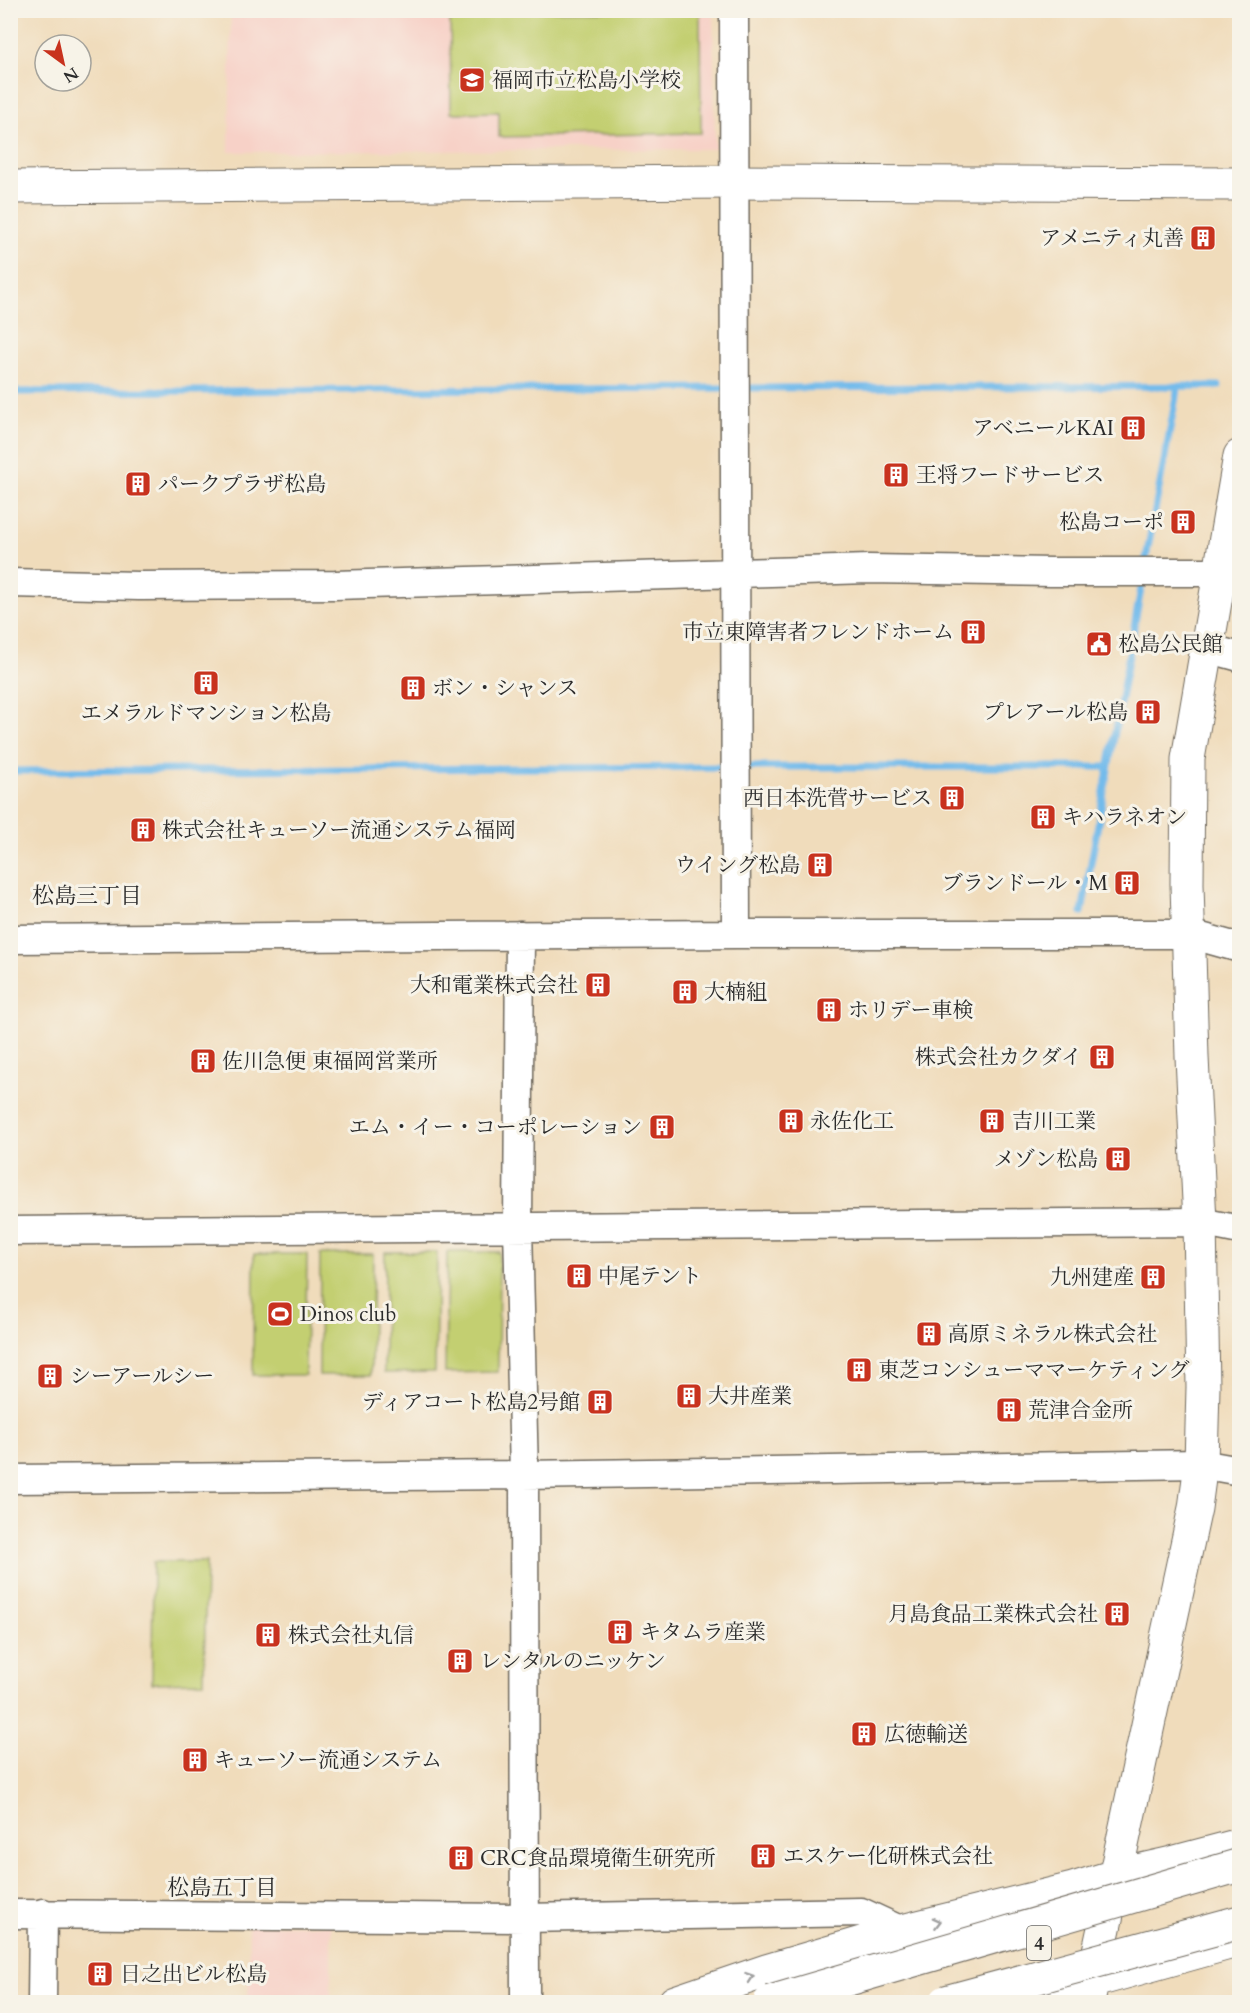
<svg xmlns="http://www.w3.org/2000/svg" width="1250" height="2013" font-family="Cardo,'Noto Serif JP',serif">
	<rect width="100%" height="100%" fill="#f7f3e8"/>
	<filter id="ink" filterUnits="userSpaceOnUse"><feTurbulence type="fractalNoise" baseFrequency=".0167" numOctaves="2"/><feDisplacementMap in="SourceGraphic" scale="12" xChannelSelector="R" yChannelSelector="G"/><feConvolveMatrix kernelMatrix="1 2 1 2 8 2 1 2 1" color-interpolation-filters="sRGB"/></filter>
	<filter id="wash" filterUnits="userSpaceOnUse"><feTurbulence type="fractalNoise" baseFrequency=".008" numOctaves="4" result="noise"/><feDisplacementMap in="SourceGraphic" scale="24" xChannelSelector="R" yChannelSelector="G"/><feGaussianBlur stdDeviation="1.35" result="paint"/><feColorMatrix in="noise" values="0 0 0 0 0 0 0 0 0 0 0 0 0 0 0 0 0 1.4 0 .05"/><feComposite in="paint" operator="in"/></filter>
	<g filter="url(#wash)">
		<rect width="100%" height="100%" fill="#f0dcbb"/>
		<path fill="#f7d1c7" d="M231,11H713L715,149L229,152Z
			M249,1925H331V2002H248Z"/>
		<path fill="#c3cf71" stroke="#777d4e" stroke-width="1.5" d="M450,11H700L701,133L499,137V112L451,113Z
			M385,1252H437L435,1372L384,1373Z
			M447,1252H499L498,1372L445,1373Z
			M254,1254H307L305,1375H253Z
			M320,1254H373L371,1375H319Z
			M153,1562H206L204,1682L152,1683Z"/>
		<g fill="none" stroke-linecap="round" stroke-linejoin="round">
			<path stroke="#73bbeb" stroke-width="7" d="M742,388L1219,386
				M10,392L728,388
				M1145,564L1178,386
				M742,767H1108
				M10,771L728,767
				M1082,912L1143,578"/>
		</g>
	</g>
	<g filter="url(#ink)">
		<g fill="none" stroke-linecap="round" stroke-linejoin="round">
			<defs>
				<path id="street" d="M734,10L736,934
					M10,583L139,586L335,585L869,569L1051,572H1220
					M1207,648L1240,657
					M520,935L518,1227L524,1475L525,2002
					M10,939L736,934H1190L1240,948
					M10,1231L1200,1222L1240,1230
					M10,1479L524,1475L1201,1464L1240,1471
					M10,1914L524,1918L861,1912L902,1931
					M42,2002L43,1913"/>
				<path id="secondary" d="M10,187L735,182L1240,184
					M675,2002L766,1971L902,1931L1073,1889L1115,1876L1172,1863L1240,1845
					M1018,2002L1240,1940
					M1088,2002L1195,1508L1201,1464L1203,1387L1200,1222L1192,1057L1187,884L1188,759L1240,456"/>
			</defs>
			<use href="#street" stroke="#70695d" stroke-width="31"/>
			<use href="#secondary" stroke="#70695d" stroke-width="35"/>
			<use href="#street" stroke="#fff" stroke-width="28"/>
			<use href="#secondary" stroke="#fff" stroke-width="33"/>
			<defs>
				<path id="highway-bridge" d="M770,2002L1240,1865
					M946,2002L1240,1922"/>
			</defs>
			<use href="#highway-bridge" stroke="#70695d" stroke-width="35" stroke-linecap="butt"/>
			<use href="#highway-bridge" stroke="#fff" stroke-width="33"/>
		</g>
		<defs><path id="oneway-chevron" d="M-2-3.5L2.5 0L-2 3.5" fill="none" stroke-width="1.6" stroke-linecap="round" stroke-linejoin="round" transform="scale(1.5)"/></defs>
		<g stroke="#a0a0a0">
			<use href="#oneway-chevron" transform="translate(937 1922) rotate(-14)"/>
			<use href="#oneway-chevron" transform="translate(750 1977) rotate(-19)"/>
		</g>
	</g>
	<defs>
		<symbol id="school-square" viewBox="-11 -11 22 22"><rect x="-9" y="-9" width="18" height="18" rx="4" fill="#c8321e" stroke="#f7f3e8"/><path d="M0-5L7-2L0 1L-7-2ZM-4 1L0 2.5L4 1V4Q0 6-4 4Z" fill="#fff"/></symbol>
		<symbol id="building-square" viewBox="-11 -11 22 22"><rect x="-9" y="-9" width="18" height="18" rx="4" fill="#c8321e" stroke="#f7f3e8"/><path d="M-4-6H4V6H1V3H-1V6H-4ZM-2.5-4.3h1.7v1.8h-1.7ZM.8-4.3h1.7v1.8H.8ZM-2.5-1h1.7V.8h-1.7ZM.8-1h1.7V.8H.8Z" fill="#fff"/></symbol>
		<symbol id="civic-square" viewBox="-11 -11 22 22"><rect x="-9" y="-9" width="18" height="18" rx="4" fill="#c8321e" stroke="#f7f3e8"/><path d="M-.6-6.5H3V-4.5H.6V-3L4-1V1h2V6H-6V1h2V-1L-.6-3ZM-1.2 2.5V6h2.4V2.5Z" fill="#fff"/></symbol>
		<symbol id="stadium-square" viewBox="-11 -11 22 22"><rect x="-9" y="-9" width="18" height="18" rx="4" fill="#c8321e" stroke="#f7f3e8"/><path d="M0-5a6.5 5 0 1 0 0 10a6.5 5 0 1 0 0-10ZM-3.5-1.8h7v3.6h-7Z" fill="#fff"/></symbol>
	</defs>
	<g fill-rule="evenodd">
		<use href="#school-square" x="457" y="65" width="30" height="30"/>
		<use href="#building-square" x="1188" y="223" width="30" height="30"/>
		<use href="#building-square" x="1118" y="413" width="30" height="30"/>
		<use href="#building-square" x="881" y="460" width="30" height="30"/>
		<use href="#building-square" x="123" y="469" width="30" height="30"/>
		<use href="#building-square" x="1168" y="507" width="30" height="30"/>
		<use href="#building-square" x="958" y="617" width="30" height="30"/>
		<use href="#civic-square" x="1084" y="629" width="30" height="30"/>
		<use href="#building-square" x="191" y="668" width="30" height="30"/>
		<use href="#building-square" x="398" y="673" width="30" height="30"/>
		<use href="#building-square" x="1133" y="697" width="30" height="30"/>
		<use href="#building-square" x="937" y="783" width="30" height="30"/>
		<use href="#building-square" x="1028" y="802" width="30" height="30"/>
		<use href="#building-square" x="128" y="815" width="30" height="30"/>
		<use href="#building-square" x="805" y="850" width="30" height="30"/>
		<use href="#building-square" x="1112" y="868" width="30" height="30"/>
		<use href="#building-square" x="583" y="970" width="30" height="30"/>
		<use href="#building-square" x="670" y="977" width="30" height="30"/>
		<use href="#building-square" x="814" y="995" width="30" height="30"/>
		<use href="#building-square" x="1087" y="1042" width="30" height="30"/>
		<use href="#building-square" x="188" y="1046" width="30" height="30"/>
		<use href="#building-square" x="776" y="1106" width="30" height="30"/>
		<use href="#building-square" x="977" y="1106" width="30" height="30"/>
		<use href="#building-square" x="647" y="1112" width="30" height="30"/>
		<use href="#building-square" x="1103" y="1144" width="30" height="30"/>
		<use href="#building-square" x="564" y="1261" width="30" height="30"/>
		<use href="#building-square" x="1138" y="1262" width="30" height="30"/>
		<use href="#stadium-square" x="265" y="1299" width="30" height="30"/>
		<use href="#building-square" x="914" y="1319" width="30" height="30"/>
		<use href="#building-square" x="844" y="1355" width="30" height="30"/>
		<use href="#building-square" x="35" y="1361" width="30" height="30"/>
		<use href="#building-square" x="674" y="1381" width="30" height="30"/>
		<use href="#building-square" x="585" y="1387" width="30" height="30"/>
		<use href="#building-square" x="994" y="1395" width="30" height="30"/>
		<use href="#building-square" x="1102" y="1599" width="30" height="30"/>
		<use href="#building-square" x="605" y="1617" width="30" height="30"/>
		<use href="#building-square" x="253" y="1620" width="30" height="30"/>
		<use href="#building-square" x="445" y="1646" width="30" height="30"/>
		<use href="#building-square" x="849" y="1719" width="30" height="30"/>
		<use href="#building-square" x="180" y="1745" width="30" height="30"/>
		<use href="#building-square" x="748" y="1841" width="30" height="30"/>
		<use href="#building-square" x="446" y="1843" width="30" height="30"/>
		<use href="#building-square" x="85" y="1959" width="30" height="30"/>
	</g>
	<g text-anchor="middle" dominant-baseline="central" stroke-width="6" stroke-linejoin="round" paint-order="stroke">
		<rect fill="#f7f3e8" stroke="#686764" stroke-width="1.5" x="1027" y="1926" width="24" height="34" rx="4.5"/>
		<g font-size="20" font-weight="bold" fill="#2b2b2b">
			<text x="1039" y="1943">4</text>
		</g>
		<g font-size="21" fill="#2b2b2b" stroke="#f7f3e8" text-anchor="start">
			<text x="492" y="80">福岡市立松島小学校</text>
			<text x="1184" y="238" text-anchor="end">アメニティ丸善</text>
			<text x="1114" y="428" text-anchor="end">アベニールKAI</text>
			<text x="916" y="475">王将フードサービス</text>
			<text x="158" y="484">パークプラザ松島</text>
			<text x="1164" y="522" text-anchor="end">松島コーポ</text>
			<text x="954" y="632" text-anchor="end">市立東障害者フレンドホーム</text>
			<text x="1118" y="644">松島公民館</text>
			<text x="432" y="688">ボン・シャンス</text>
			<text x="1128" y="712" text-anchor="end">プレアール松島</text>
			<text x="206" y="713" text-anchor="middle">エメラルドマンション松島</text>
			<text x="932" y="798" text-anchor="end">西日本洗菅サービス</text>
			<text x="1062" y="817">キハラネオン</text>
			<text x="162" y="830">株式会社キューソー流通システム福岡</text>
			<text x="800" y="865" text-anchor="end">ウイング松島</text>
			<text x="1108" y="883" text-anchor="end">ブランドール・M</text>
			<text x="578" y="985" text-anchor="end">大和電業株式会社</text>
			<text x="704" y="992">大楠組</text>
			<text x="848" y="1010">ホリデー車検</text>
			<text x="1082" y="1057" text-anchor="end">株式会社カクダイ</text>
			<text x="222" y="1061">佐川急便 東福岡営業所</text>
			<text x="810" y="1121">永佐化工</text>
			<text x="1012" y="1121">吉川工業</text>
			<text x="642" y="1127" text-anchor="end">エム・イー・コーポレーション</text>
			<text x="1098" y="1159" text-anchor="end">メゾン松島</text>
			<text x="598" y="1276">中尾テント</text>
			<text x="1134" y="1277" text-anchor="end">九州建産</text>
			<text x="300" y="1314">Dinos club</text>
			<text x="948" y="1334">高原ミネラル株式会社</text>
			<text x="878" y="1370">東芝コンシューママーケティング</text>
			<text x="70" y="1376">シーアールシー</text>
			<text x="708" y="1396">大井産業</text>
			<text x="580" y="1402" text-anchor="end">ディアコート松島2号館</text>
			<text x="1028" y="1410">荒津合金所</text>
			<text x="1098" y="1614" text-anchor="end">月島食品工業株式会社</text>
			<text x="640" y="1632">キタムラ産業</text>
			<text x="288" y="1635">株式会社丸信</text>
			<text x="480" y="1661">レンタルのニッケン</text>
			<text x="884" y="1734">広徳輸送</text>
			<text x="214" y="1760">キューソー流通システム</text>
			<text x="783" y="1856">エスケー化研株式会社</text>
			<text x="480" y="1858">CRC食品環境衛生研究所</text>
			<text x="120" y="1974">日之出ビル松島</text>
		</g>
		<g font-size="22" fill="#2b2b2b" stroke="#f7f3e8">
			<text x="87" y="896">松島三丁目</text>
			<text x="222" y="1888">松島五丁目</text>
		</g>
	</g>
	<rect width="1250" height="2013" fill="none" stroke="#f7f3e8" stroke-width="36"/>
	<g transform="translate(63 63) rotate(147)"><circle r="28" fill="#f7f3e8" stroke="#a5a39c" stroke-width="1.5"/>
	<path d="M0-4.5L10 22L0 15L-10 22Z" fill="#c8321e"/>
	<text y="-9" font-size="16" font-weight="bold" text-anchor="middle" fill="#2b2b2b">N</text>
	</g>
</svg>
